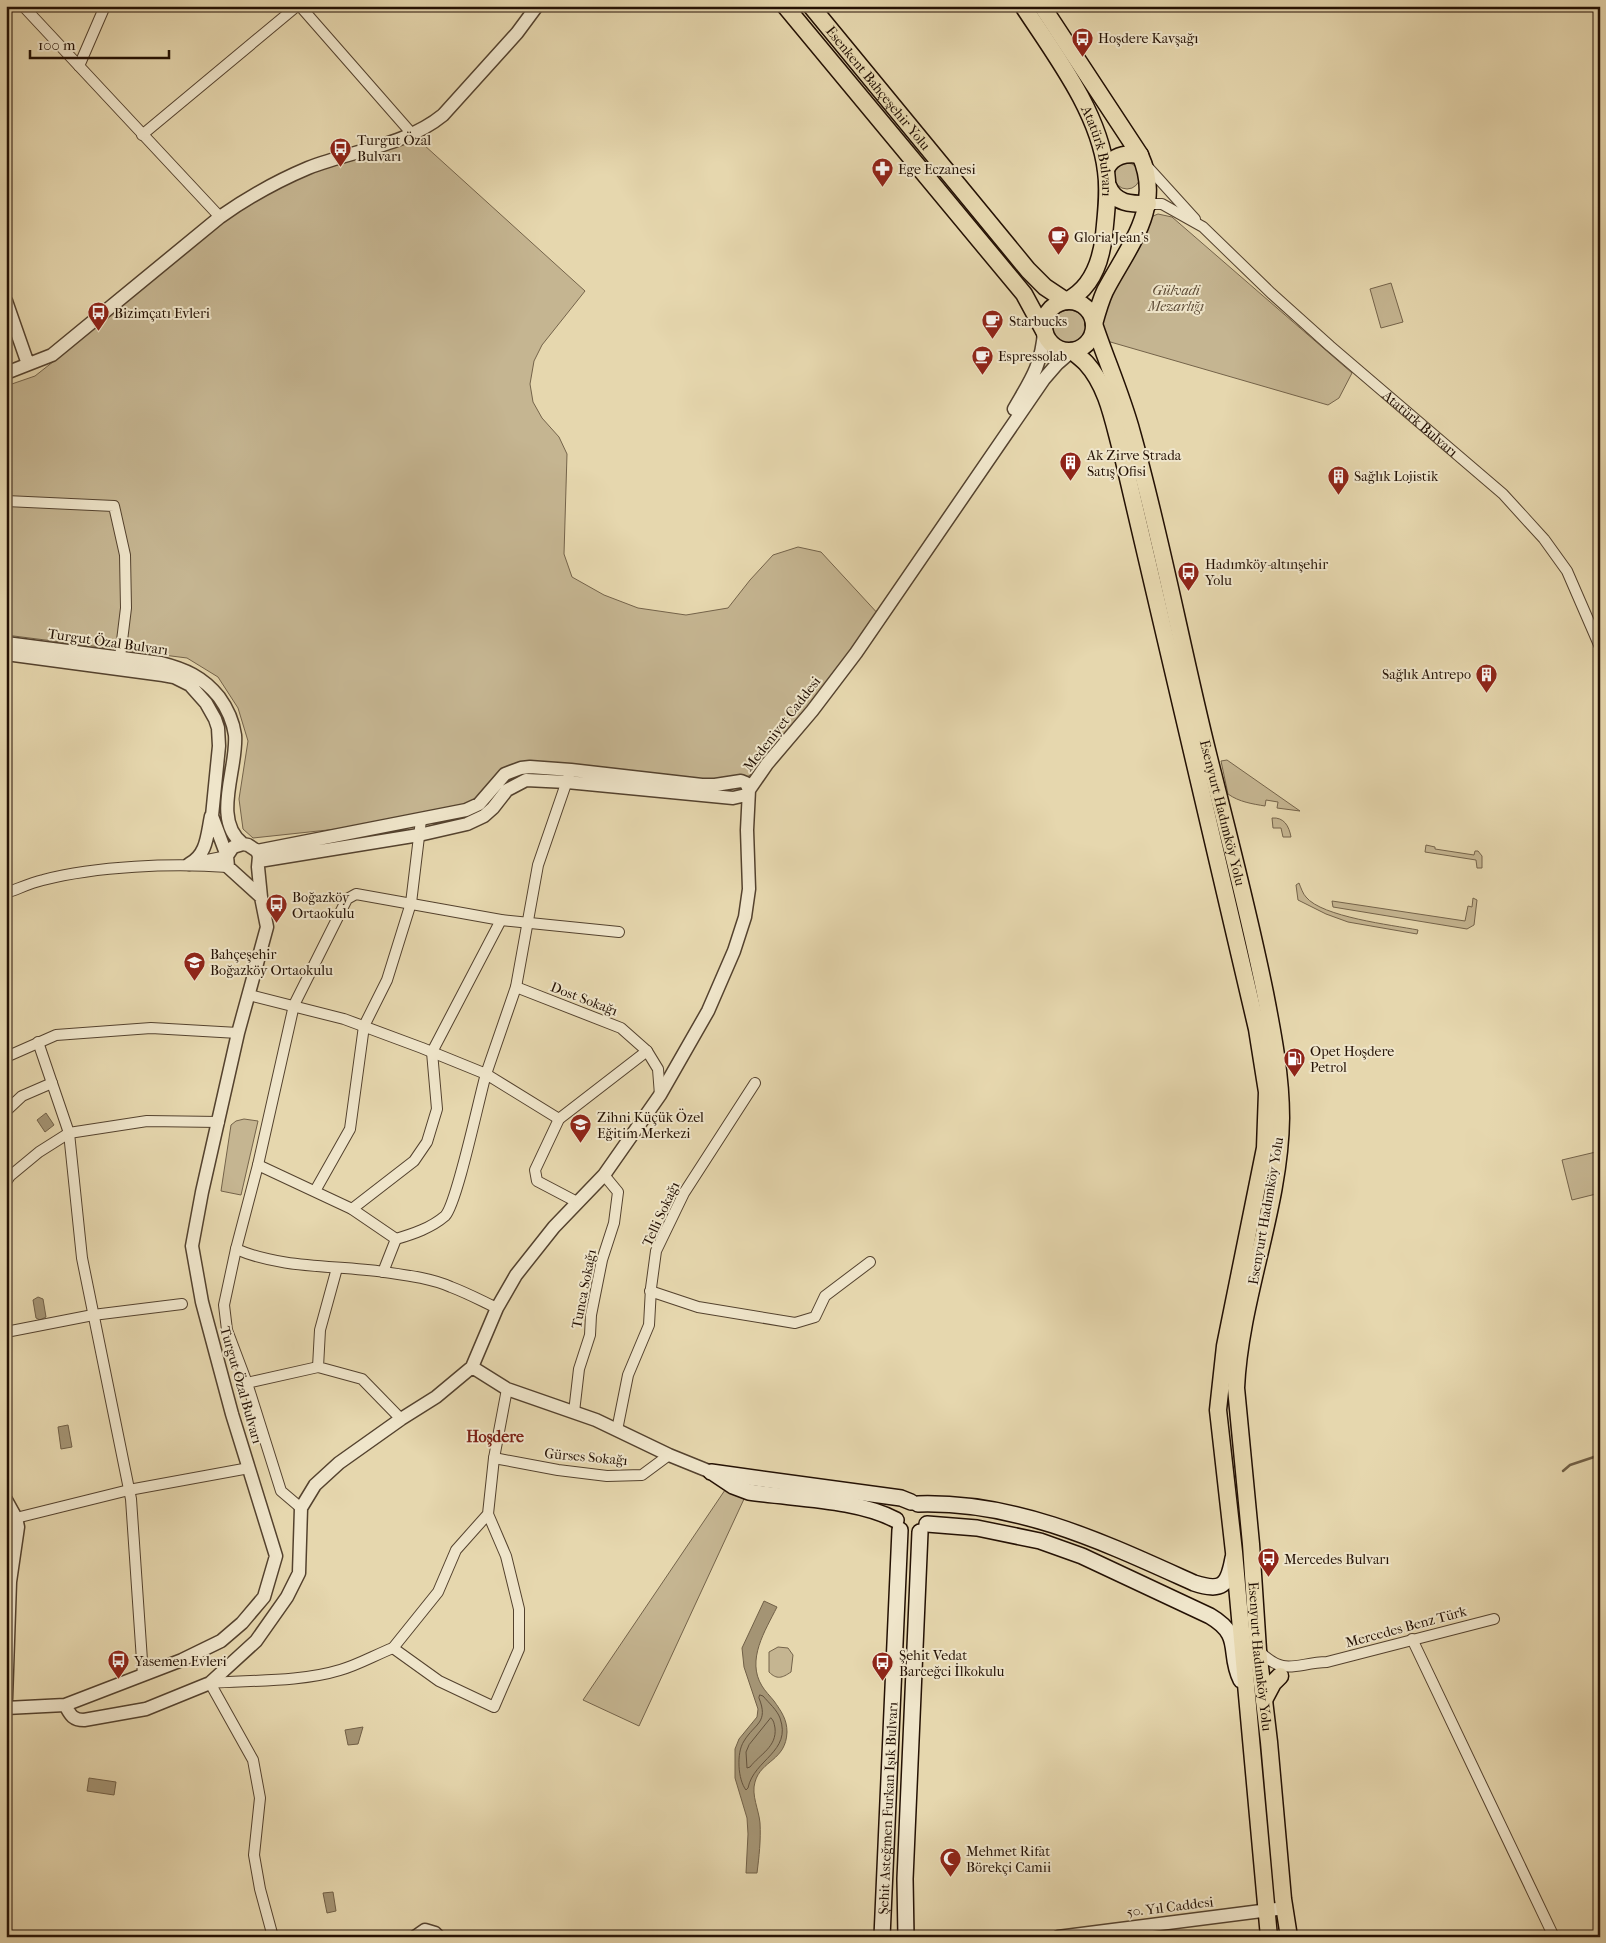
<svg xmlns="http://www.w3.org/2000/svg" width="1606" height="1943" font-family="'IM FELL French Canon',serif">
	<rect width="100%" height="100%" fill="#e6d7ae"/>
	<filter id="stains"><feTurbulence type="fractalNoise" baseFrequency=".004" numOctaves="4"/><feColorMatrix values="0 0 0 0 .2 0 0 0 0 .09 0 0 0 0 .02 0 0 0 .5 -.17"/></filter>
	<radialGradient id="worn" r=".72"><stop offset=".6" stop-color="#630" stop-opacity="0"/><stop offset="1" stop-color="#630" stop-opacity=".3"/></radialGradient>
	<path fill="#c5b591" stroke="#74634a" d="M413,135L585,291L542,345L534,361L530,384L533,402L542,418L559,437L567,454L564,554L572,577L604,595L638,608L686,615L728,608L750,580L773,555L798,547L821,552L881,617L767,764L741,781L521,768L488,796L421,820L253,838L243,829L239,799L248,741L238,708L218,677L187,658L6,635V386L35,376L68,350L220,217L280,181Z
		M1114 176a13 13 0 1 1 26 0a13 13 0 1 1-26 0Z
		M1158,214L1172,217L1352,373L1339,398L1328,405L1107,341L1102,324L1103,313L1148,222L1153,216Z
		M1391,283L1403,322L1381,328L1370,289Z
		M1052 327a17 17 0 1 1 34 0a17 17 0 1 1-34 0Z
		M1227,760L1300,811L1277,808L1278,802L1266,800L1265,806C1253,804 1239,802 1228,794L1221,761Z
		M1272,818C1284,817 1289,826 1291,837H1283L1281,828H1273Z
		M1426,845L1435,847V849L1474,855L1475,851H1478L1482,856V868H1477L1476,860L1425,852Z
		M1299,883C1301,888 1303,894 1306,897C1322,917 1392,925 1418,930L1417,934L1348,922L1326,914L1298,900L1296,885Z
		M1473,898L1477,900L1474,925L1467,929L1333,907L1332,901L1465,921L1468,906L1472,907Z
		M244,1119L258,1121L241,1195L221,1191L231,1125L236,1121Z
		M1600,1151V1193L1572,1200L1562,1160Z
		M725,1490L744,1499L639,1726L583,1700Z
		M778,1647L788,1648L793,1655L791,1672C782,1678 777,1680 769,1672V1652Z"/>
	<path fill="#a49474" stroke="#716047" d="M46,1113L54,1125L45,1132L37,1120Z
		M38,1297L43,1299L46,1317L40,1320L36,1318L33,1300Z
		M68,1425L72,1447L61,1449L58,1427Z
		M764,1601L777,1607C765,1631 746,1660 762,1686C765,1691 770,1696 774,1701C781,1711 787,1719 787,1732C786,1761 761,1760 755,1782C751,1795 759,1810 760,1823C761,1840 759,1857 757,1873H746L748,1834L747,1818L735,1778V1749L739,1739L757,1717L758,1709L744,1667L742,1648Z
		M363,1727L358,1744L348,1745L345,1730Z
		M89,1778L116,1782L114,1795L87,1791Z
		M333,1892L336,1911L327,1913L323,1893Z"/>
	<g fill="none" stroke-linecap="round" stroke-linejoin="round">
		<path stroke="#64523c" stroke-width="1" d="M760,1695L763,1696C769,1703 777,1710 780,1718C792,1752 754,1759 748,1788L746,1790C738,1780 736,1753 744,1741C755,1723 769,1723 759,1698Z
			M771,1718C774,1721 774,1723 775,1728C777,1747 760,1754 750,1767L747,1768L746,1752L749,1745Z"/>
		<path stroke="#716047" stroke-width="2.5" d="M1563,1471L1570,1465L1600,1455"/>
		<defs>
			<g id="minor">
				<path d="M23,6L220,217"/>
				<path d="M300,6L413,135"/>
				<path d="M79,66L105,6"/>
				<path d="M142,135L297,6"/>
				<path d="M1146,165L1195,219"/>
				<path id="s1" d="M1148,204H1162L1203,227L1271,293L1330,346L1503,494L1544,539L1567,571L1600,647"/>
				<path d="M6,501L114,506L125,555L126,608L120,657"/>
				<path d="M202,861L227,856"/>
				<path d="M6,893C18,889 30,883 43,880C97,866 172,863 228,867"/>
				<path d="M516,987L621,1028L647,1051L658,1069L660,1095"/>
				<path d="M249,995L344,1019L422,1048L486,1074L516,987L538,865L569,775"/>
				<path d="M38,1042L69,1133L82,1258L131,1499L143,1675"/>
				<path d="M6,1057L56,1035L151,1028L238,1033"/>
				<path d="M6,1111L22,1096L52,1083"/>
				<path d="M258,1165L352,1209L396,1239L383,1272"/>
				<path d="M6,1182L10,1176L39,1152L69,1133L147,1121L219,1122"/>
				<path d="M315,1191L350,1129L364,1026L387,980L411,903L421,820"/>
				<path d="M577,1202L537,1181L535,1170L559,1119L647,1051"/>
				<path d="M352,1209L414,1161L427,1142L437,1109L432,1052L501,920"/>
				<path d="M396,1239C413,1234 431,1228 445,1216C457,1204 479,1098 486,1074L559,1119"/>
				<path d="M236,1249L224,1305L227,1330L247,1383"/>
				<path d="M337,1268L320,1330L318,1367L362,1379L401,1419"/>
				<path d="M650,1291L698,1307L795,1323L815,1317L825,1296L870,1262"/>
				<path d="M497,1308C482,1301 467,1293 451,1287C431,1278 405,1275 384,1272C335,1265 282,1269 236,1249L258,1165L294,1005L347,899L356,894L501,920L619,932"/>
				<path d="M6,1332L93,1315L182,1304"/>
				<path d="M574,1412L579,1369L590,1335L591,1315L602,1260L614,1223L618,1192L604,1175"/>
				<path d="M617,1430L628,1375L649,1325L651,1288L656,1251L684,1193L755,1083"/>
				<path d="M494,1458L558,1470L607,1476L642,1475L669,1455"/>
				<path d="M301,1508L281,1491L247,1383L318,1367"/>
				<path d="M488,1514L456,1550L438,1592L393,1648L439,1681L494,1707L519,1649V1609L506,1556L488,1514L494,1458L507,1389"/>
				<path d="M16,1518L129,1490L249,1468"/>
				<path d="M1412,1639L1554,1937"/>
				<path d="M1259,1651C1285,1677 1295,1663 1327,1662L1494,1619"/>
				<path d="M273,1937L260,1889L254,1855L260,1798L253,1760L210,1683C251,1680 301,1682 340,1670C358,1665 375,1655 393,1648"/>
			</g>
			<path id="tertiary" d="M6,301L28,364
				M6,373L52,355L220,217C247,198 277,181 308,168C353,150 405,146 443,115L517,33L537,6
				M1014,409C1030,381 1042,365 1044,331
				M6,643L161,663C185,669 203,677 219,697C227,708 233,721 235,735C238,768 211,820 243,844
				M6,654L163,675L174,677L190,685L206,703L215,719L218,728L219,746L212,816L227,856
				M257,851L466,810L479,804L505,774L521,768L530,767L571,770L702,785H715L741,781L746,783L749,790L746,795L733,798L567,782L526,780L507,790L493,808L484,816L467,824L419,835L259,861
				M189,864C207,855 207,835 211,816
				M472,1367L507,1389L596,1420L669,1455L711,1472
				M6,1500L16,1518L18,1527L10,1582L6,1699
				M65,1705C70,1714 72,1720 84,1720L146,1709L210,1683L256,1641L287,1597L299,1573L301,1508L315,1485L339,1463L401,1419L436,1397L472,1367L497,1308L516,1275L554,1227L604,1175L660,1095L708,1011L734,951L745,917L749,889L747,830L749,790L767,764L812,711L856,653L1044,379L1057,364L1072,351
				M6,1708L65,1705L182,1660L221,1641L242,1623L264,1597L276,1556L232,1414L202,1302L192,1246L202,1192L238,1033L267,927L261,897L258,867L259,856L257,851L248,845L243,844L233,847L227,856L228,867L261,897
				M415,1937L425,1930L435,1933L439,1937
				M1058,1937L1285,1908"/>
			<g id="secondary">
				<path d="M711,1472L901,1498L911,1502"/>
				<path d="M715,1474L733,1486L749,1492C794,1499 857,1499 896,1520"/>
				<path d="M918,1504C1018,1501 1105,1543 1194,1583C1222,1592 1228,1586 1233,1558"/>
				<path d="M927,1524L977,1528L1040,1541L1082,1556L1210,1616C1244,1636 1227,1652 1241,1680"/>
				<path id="s2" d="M882,1937L900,1530"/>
				<path d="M906,1937L905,1879L920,1532"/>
			</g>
			<g id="primary">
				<path d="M785,6L1024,294L1044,331"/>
				<path id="s3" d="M811,6L1028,270L1045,287L1066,301"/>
				<path id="s4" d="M1023,6C1055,55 1099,112 1106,171C1109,192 1106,214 1104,235C1101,262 1091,289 1066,301"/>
				<path d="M1042,6L1140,155C1164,207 1128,247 1105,291C1100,302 1097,313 1094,324"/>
				<path d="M1106,169C1113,155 1126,153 1140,155"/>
				<path d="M1108,186C1115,204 1131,204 1148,204"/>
				<circle cx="1069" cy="326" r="25"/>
				<path id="s5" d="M1094,324C1106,360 1122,396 1132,433C1162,540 1182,650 1209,758C1229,837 1249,914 1265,993C1273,1034 1281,1076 1281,1118C1280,1208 1240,1298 1236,1388L1251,1544L1258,1650L1269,1742L1283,1899L1289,1937"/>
				<path d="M1072,351C1077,355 1082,359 1086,363C1109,388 1114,426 1123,457L1257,1029L1267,1092L1265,1148L1225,1346L1218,1410L1234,1552L1269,1937"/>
				<path d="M1264,1700L1273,1683L1280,1676"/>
			</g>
		</defs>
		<use href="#minor" stroke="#54422e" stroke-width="12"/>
		<use href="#tertiary" stroke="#54422e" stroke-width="15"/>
		<use href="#secondary" stroke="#241104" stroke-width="18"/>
		<use href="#primary" stroke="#241104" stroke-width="19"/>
		<use href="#minor" stroke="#efe5ca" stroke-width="10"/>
		<use href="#tertiary" stroke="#efe5ca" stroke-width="12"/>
		<use href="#secondary" stroke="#efe5ca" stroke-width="15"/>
		<use href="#primary" stroke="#e6d7ae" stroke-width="16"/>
	</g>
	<defs>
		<symbol id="bus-pin" viewBox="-11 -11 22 30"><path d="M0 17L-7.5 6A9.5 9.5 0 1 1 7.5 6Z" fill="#8f2418" stroke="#efe5ca"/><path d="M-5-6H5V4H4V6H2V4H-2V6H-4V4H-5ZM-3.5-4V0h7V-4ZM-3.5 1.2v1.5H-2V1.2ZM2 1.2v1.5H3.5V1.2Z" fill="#fff"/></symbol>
		<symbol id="pharmacy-pin" viewBox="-11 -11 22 30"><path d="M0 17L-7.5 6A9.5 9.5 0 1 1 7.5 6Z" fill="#8f2418" stroke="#efe5ca"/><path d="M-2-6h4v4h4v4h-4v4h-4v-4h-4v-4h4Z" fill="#fff"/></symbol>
		<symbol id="cafe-pin" viewBox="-11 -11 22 30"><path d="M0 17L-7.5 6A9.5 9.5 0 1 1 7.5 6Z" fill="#8f2418" stroke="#efe5ca"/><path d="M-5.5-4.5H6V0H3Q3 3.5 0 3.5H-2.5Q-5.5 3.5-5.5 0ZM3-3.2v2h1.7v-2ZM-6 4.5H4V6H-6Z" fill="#fff"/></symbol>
		<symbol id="building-pin" viewBox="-11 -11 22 30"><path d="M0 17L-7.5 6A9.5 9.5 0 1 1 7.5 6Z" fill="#8f2418" stroke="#efe5ca"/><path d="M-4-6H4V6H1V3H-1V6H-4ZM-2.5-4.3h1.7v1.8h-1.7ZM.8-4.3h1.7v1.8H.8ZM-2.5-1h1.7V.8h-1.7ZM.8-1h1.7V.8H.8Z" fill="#fff"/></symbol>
		<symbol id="school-pin" viewBox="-11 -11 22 30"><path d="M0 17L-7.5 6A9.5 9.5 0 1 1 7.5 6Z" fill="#8f2418" stroke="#efe5ca"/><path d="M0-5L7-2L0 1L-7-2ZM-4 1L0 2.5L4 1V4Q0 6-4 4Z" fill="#fff"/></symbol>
		<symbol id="fuel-pin" viewBox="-11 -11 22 30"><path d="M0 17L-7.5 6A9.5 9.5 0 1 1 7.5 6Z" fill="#8f2418" stroke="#efe5ca"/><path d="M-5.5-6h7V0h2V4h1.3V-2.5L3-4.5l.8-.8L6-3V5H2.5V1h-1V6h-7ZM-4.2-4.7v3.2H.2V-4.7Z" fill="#fff"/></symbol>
		<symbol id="mosque-pin" viewBox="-11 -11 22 30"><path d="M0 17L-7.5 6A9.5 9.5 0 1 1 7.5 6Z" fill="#8f2418" stroke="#efe5ca"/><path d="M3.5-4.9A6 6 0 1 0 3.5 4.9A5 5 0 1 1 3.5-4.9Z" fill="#fff"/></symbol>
	</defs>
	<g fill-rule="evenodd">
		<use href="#bus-pin" x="1070" y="26" width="25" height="34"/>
		<use href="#bus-pin" x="328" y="136" width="25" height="34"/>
		<use href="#pharmacy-pin" x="870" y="156" width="25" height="34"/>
		<use href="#cafe-pin" x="1046" y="224" width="25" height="34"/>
		<use href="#bus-pin" x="86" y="300" width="25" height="34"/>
		<use href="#cafe-pin" x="980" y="308" width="25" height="34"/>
		<use href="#cafe-pin" x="970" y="344" width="25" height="34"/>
		<use href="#building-pin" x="1058" y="450" width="25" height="34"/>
		<use href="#building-pin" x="1326" y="464" width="25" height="34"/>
		<use href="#bus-pin" x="1176" y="560" width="25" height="34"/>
		<use href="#building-pin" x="1474" y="662" width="25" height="34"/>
		<use href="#bus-pin" x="264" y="892" width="25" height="34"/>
		<use href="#school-pin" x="182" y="950" width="25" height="34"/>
		<use href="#fuel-pin" x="1282" y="1046" width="25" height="34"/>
		<use href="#school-pin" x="568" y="1112" width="25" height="34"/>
		<use href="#bus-pin" x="1256" y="1546" width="25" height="34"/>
		<use href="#bus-pin" x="106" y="1648" width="25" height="34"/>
		<use href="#bus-pin" x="870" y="1650" width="25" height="34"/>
		<use href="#mosque-pin" x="938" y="1846" width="25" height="34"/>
	</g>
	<g text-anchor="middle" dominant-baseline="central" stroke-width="4" stroke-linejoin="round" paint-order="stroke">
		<g font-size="14" fill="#241104" stroke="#efe5ca" text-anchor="start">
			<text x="1098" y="38">Hoşdere Kavşağı</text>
			<text x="357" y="140">Turgut Özal<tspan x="357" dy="16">Bulvarı</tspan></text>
			<text x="898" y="169">Ege Eczanesi</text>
			<text x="1074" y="237">Gloria Jean's</text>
			<text x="114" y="313">Bizimçatı Evleri</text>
			<text x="1009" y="321">Starbucks</text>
			<text x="998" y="356">Espressolab</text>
			<text x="1087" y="455">Ak Zirve Strada<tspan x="1087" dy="16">Satış Ofisi</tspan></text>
			<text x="1354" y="476">Sağlık Lojistik</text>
			<text x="1205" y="564">Hadımköy-altınşehir<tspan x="1205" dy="16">Yolu</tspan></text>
			<text x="1471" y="674" text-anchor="end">Sağlık Antrepo</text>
			<text x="292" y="897">Boğazköy<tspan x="292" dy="16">Ortaokulu</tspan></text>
			<text x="210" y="954">Bahçeşehir<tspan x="210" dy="16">Boğazköy Ortaokulu</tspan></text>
			<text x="1310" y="1051">Opet Hoşdere<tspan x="1310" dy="16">Petrol</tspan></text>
			<text x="597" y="1117">Zihni Küçük Özel<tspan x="597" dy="16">Eğitim Merkezi</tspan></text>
			<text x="1284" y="1559">Mercedes Bulvarı</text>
			<text x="899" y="1655">Şehit Vedat<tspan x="899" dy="16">Barceğci İlkokulu</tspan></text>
			<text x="134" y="1661">Yasemen Evleri</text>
			<text x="966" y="1851">Mehmet Rifat<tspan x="966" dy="16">Börekçi Camii</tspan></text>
		</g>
		<g font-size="14" fill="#241104" stroke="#efe5ca">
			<text stroke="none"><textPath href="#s3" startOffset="106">Esenkent Bahçeşehir Yolu</textPath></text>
			<text stroke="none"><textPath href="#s4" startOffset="165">Atatürk Bulvarı</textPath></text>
			<text stroke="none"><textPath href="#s1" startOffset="354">Atatürk Bulvarı</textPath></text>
			<text transform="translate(108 642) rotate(8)">Turgut Özal Bulvarı</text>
			<text transform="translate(782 724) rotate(-52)">Medeniyet Caddesi</text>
			<text stroke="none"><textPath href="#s5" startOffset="506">Esenyurt Hadımköy Yolu</textPath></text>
			<text transform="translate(584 999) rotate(21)">Dost Sokağı</text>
			<text transform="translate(1266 1211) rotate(-80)">Esenyurt Hadımköy Yolu</text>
			<text transform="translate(661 1214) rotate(-65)">Telli Sokağı</text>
			<text transform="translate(584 1289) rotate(-79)">Tunca Sokağı</text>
			<text transform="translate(241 1385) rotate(74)">Turgut Özal Bulvarı</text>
			<text transform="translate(586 1457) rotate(5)">Gürses Sokağı</text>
			<text transform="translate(1406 1627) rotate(-15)">Mercedes Benz Türk</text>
			<text stroke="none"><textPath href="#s5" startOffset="1361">Esenyurt Hadımköy Yolu</textPath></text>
			<text stroke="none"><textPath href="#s2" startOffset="129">Şehit Asteğmen Furkan Işık Bulvarı</textPath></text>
			<text transform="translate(1170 1907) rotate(-7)">50. Yıl Caddesi</text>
		</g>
		<g font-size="14" font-style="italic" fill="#5c4a35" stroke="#efe5ca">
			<text x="1176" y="290">Gülvadi<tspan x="1176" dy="16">Mezarlığı</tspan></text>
		</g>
		<g font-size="16" font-weight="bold" fill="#7a1f14" stroke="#efe5ca">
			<text x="495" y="1436">Hoşdere</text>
		</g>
	</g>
	<rect width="1606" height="1943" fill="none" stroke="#e6d7ae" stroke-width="25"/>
	<rect x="8" y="8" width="1591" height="1928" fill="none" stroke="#241104" stroke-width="2.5"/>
	<rect x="12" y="12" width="1581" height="1918" fill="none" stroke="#241104"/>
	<path d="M30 50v8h139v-8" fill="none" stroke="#241104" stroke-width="2.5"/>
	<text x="38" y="50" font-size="15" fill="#241104" stroke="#efe5ca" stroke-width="4" paint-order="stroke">100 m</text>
	<rect width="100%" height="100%" filter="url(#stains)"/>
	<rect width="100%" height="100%" fill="url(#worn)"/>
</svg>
